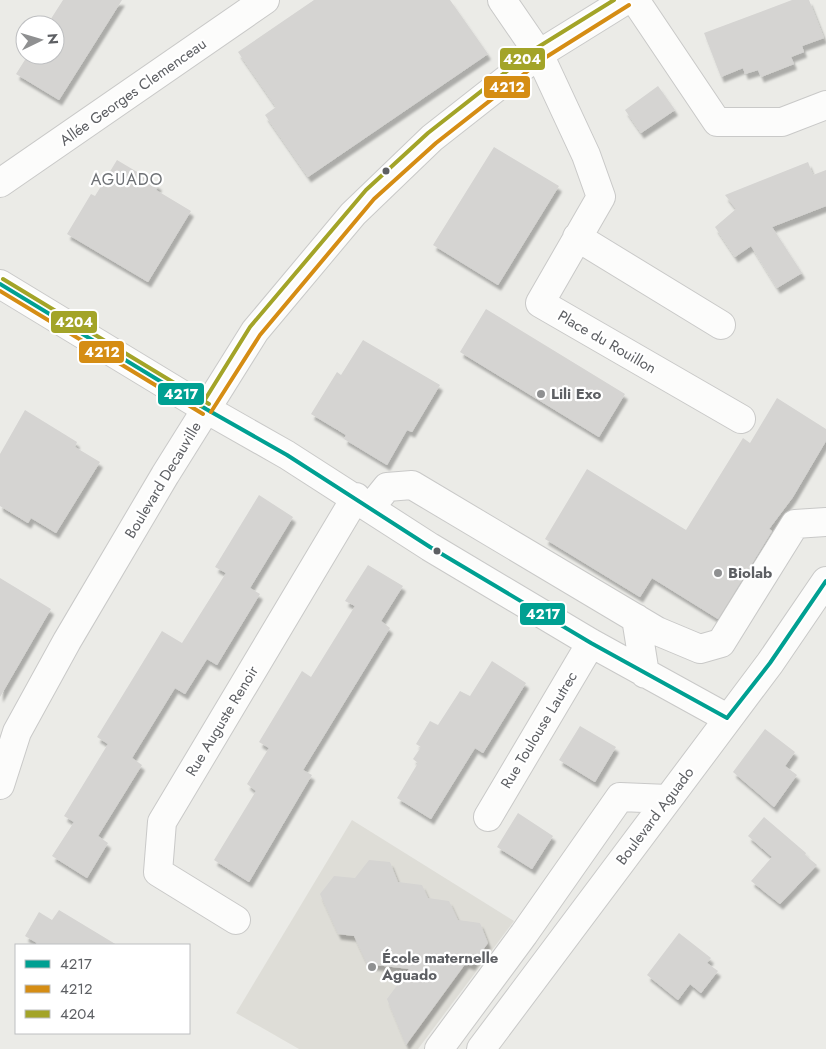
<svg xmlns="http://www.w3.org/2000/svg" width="826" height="1049" font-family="Jost,sans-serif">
	<defs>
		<filter id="shadow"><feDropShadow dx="3" dy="5.5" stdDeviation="1" flood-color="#0004"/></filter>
	</defs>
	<rect width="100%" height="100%" fill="#ebebe7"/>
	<path fill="#deddd7" d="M352,820L514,921L418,1049H299L236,1013Z"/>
	<path fill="#d5d4d2" filter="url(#shadow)" d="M63,0H122L59,100L16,74L28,55H55V25H47Z
		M314,0H450L488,54L308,177L265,115L276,107L238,52Z
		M792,0H809L824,38L802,46L804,52L791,57L794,64L761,77L758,70L745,74L743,68L721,77L704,33Z
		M658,86L675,110L641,133L625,110Z
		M494,147L559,186L498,285L433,245Z
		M117,160L159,185L156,190L191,211L148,282L67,234L91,194L95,196Z
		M808,162L813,175L826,170V206L772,227L802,273L777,288L751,246L735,257L715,227L736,209L725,195Z
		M486,309L625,394L599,437L460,352Z
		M363,340L440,385L412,432L407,430L387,465L344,439L346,435L311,414L337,372L341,375Z
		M777,398L826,429V441L793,497L769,529L772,531L718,619L652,578L640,597L545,539L587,469L686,530L743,438L750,443Z
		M25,410L77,442L75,447L100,462L56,533L31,518L28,523L0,506V454Z
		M259,495L293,517L250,588L260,594L217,665L207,659L185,694L175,688L132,758L142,765L98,836L108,843L87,878L52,856L74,822L64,816L108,744L97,737L162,631L182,643L226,573L215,567Z
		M368,565L403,586L381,621L390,628L303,770L312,775L249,882L214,860L256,791L247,784L269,748L259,742L302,671L311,677L355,606L345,601Z
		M0,578L51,609L0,697Z
		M492,661L526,683L483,753L475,748L431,819L397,798L418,763L413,759L421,747L416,744L430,721L438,725L460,691L470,696Z
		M580,726L616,747L595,782L559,760Z
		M765,729L795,752L785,766L797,775L774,807L733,772Z
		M518,813L553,836L532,869L497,847Z
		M764,817L806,853L805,855L817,865L780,904L751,881L772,857L748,836Z
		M369,860L390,862L398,882L422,885L428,898L449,901L458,920L480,923L488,943L472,965L466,963L406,1045L387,999L409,969L367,964L354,936L338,934L320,894L334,876L355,878Z
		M59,910L117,945H35L37,943L25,936L39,912L52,920Z
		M679,933L711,958L707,963L718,971L701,993L690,984L678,1000L647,975Z"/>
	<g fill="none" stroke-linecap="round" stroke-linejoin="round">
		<defs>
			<path id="minor" d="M502,0L539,54L586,155L601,197L540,303L741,419
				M635,0L717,122H782L826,105
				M0,183L265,0
				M577,237L721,325
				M0,284L206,409L287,455L430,547L591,643L727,718
				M370,508L387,487L412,485L657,631L700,649L721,643L795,524L826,522
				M636,618L645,674
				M0,785L17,732L67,641L165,475L255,331L353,214L432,138L539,54L626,0
				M488,817L591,643
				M236,920L158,872L162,822L356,497
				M439,1049L524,934L620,797L668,799
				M481,1049L770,663L826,581"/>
		</defs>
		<use href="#minor" stroke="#c9c9c8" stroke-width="30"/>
		<use href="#minor" stroke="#fcfcfb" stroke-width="28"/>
		<defs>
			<path id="bus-1" d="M0,284L206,409L287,455L430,547L591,643L727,718
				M727,718L770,663L826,581"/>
			<path id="bus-2" d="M0,291L203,414
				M211,412L260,335L374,199L436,143L543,59L629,5"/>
			<path id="bus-3" d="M3,279L209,404
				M201,406L250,327L366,190L428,133L535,49L614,0"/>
		</defs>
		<use href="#bus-1" stroke="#fff" stroke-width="8"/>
		<use href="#bus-2" stroke="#fff" stroke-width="8"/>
		<use href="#bus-3" stroke="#fff" stroke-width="8"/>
		<use href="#bus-1" stroke="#00a092" stroke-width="4"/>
		<use href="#bus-2" stroke="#d58d14" stroke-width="4"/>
		<use href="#bus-3" stroke="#a3a428" stroke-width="4"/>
	</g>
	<g fill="#5d5f63" stroke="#fff" stroke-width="2">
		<circle cx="386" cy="171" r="4.5"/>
		<circle cx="437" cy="551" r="4.5"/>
	</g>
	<g fill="#8f9091" stroke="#fff" stroke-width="2">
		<circle cx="541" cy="394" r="5"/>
		<circle cx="718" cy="573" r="5"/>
		<circle cx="372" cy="967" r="5"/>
	</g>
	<g text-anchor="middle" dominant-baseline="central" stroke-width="4.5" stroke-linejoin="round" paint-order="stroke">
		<g font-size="15" fill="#5d5f63" stroke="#fff">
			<text transform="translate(133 92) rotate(-35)">Allée Georges Clemenceau</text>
			<text transform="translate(607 342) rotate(30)">Place du Rouillon</text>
			<text transform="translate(163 480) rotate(-59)">Boulevard Decauville</text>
			<text transform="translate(222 721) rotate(-59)">Rue Auguste Renoir</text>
			<text transform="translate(539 730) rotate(-59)">Rue Toulouse Lautrec</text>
			<text transform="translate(655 816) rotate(-53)">Boulevard Aguado</text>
		</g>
		<g font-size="15" font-weight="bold" fill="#5d5f63" stroke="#fff" text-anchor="start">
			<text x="551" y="394">Lili Exo</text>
			<text x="728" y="573">Biolab</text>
			<text x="382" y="958">École maternelle<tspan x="382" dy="17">Aguado</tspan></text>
		</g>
		<g font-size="16" letter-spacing="1" fill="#6e7175" stroke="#fff">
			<text x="127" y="179">AGUADO</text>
		</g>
	</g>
	<g stroke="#fff" stroke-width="2">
		<rect x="499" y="47" width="47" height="24" rx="5" fill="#a3a428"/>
		<rect x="483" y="75" width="48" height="24" rx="5" fill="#d58d14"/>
		<rect x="50" y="310" width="48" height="24" rx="5" fill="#a3a428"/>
		<rect x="78" y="340" width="47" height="24" rx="5" fill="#d58d14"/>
		<rect x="157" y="382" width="48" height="24" rx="5" fill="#00a092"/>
		<rect x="519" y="602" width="47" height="24" rx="5" fill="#00a092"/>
	</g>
	<g font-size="14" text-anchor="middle" font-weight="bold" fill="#fff">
		<text x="522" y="64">4204</text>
		<text x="507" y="92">4212</text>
		<text x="74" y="327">4204</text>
		<text x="102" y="357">4212</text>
		<text x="181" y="399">4217</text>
		<text x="543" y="619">4217</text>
	</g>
	<rect x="15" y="944" width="175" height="90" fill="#ffffff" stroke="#bebfc1"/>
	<rect x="25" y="960" width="25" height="8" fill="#00a092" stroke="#bebfc1"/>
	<text x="60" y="969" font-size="15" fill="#5d5f63">4217</text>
	<rect x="25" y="985" width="25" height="8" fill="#d58d14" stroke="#bebfc1"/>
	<text x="60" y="994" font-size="15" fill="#5d5f63">4212</text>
	<rect x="25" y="1010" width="25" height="8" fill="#a3a428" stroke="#bebfc1"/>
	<text x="60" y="1019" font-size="15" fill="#5d5f63">4204</text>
	<g transform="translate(40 40) rotate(85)"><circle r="24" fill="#ffffff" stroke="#bebfc1"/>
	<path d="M0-4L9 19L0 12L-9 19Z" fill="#8f9091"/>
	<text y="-8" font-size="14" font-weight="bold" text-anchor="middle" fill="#5d5f63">N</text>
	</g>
</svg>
